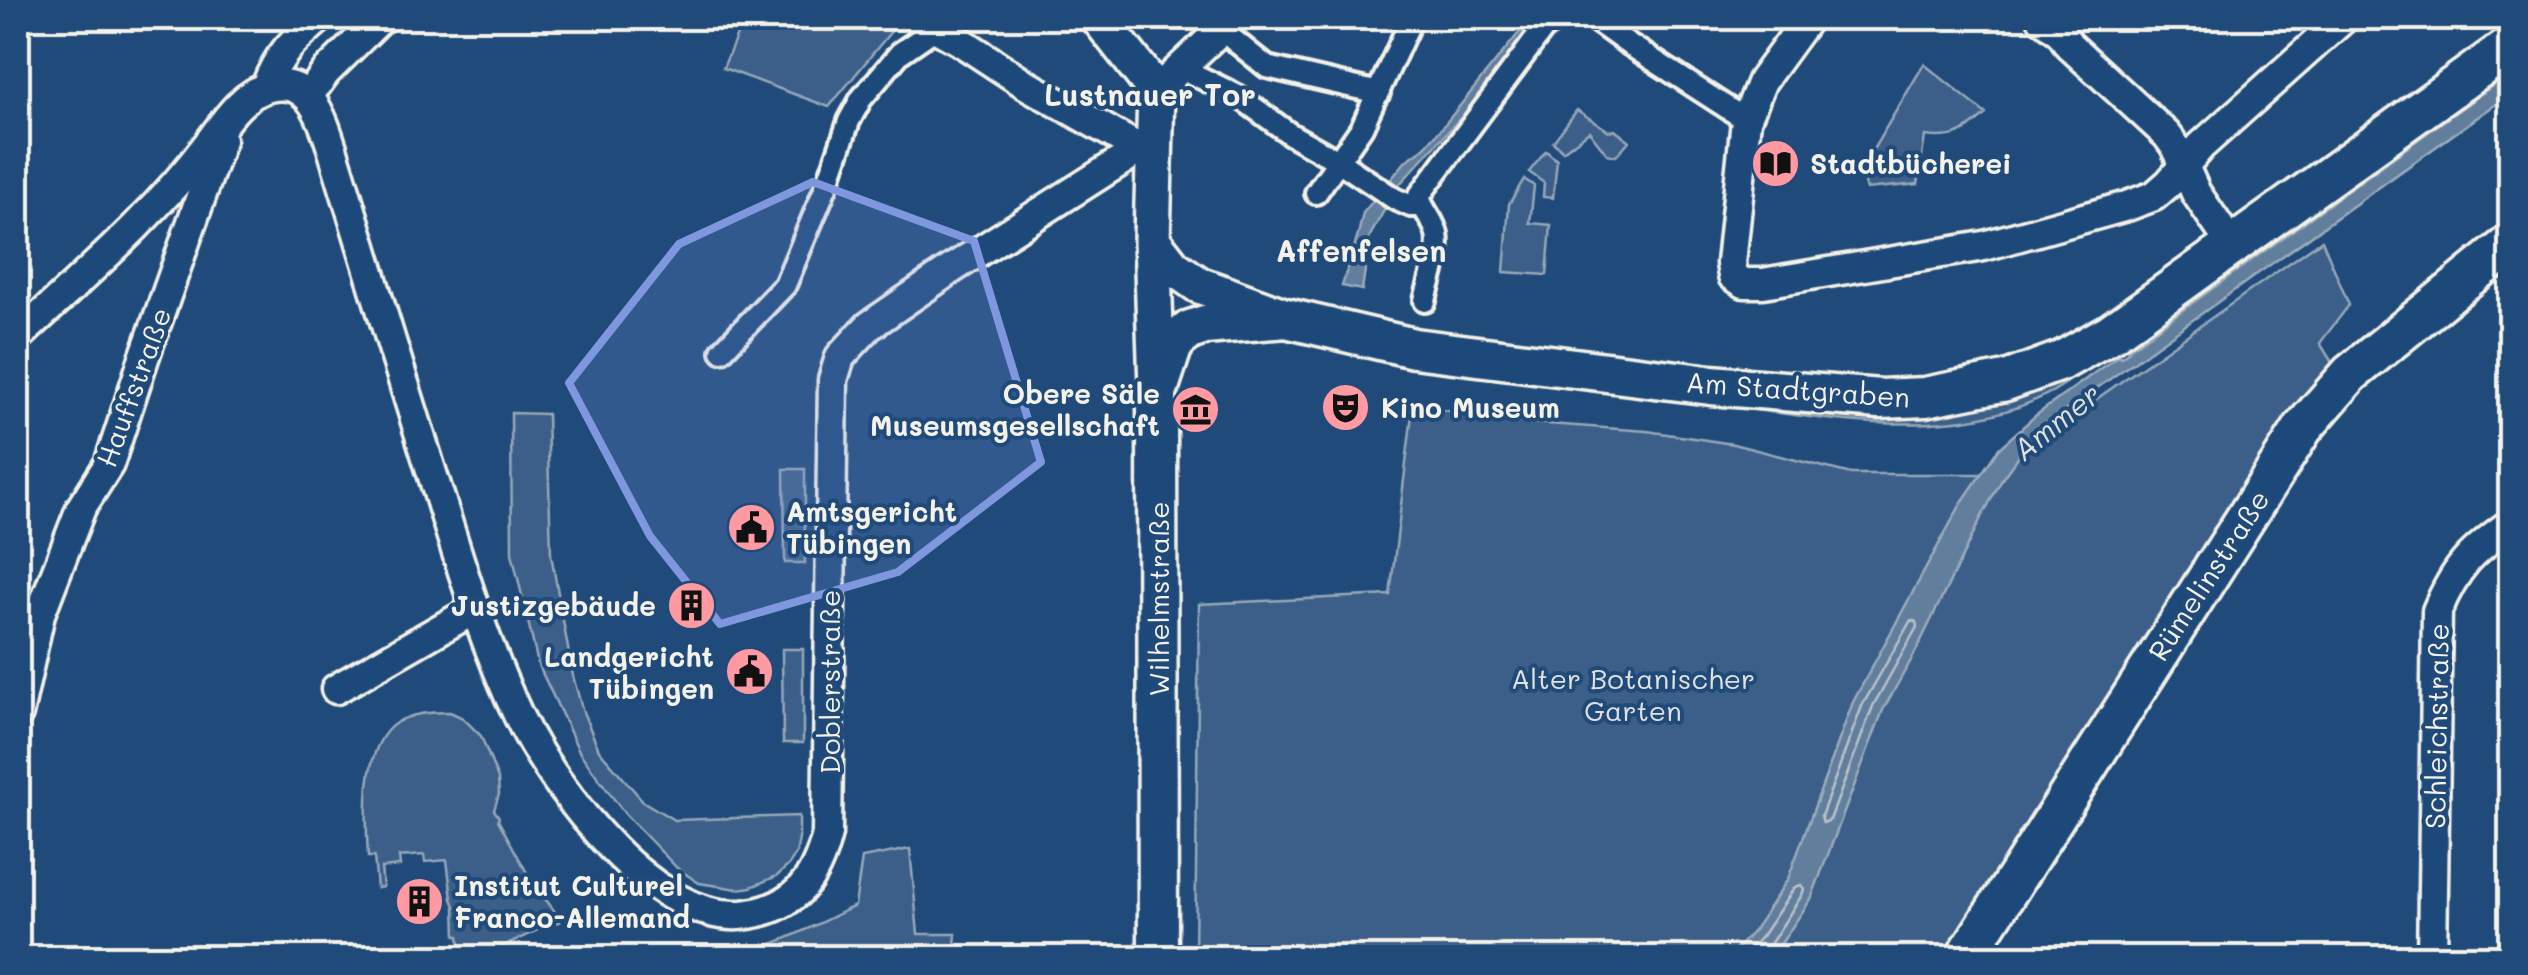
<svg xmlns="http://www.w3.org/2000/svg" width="2528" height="975" font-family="Mali,sans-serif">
	<rect width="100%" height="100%" fill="#1f4a7a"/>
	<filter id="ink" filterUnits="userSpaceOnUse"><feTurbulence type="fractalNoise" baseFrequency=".01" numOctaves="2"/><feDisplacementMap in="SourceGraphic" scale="20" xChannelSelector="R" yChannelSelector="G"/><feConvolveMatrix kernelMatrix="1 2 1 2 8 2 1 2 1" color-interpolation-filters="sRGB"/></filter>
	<g filter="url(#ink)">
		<path fill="#3a5f88" stroke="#97a8b8" stroke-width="2.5" d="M744,18H902L829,107L723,68Z
			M1924,64L1986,114C1965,133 1954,140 1925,136L1918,184L1866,189L1862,168Z
			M1577,110L1609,131L1615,130L1629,141L1616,156L1607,154L1589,131L1563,151L1553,142Z
			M1546,151L1557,160L1553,198L1543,197L1544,183L1529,172Z
			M1524,179L1534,186L1530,223L1551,225L1547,275L1504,272L1509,204Z
			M2322,240L2349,305L2320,343L2336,369L1950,957L1195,958L1199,604L1390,595L1413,406L1534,423L1647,431L1733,444L1851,474H1990Z
			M2082,371C1987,452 1831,419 1718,405L1720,396L1919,412L1963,409L2003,401Z
			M511,413L547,414L551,554L573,676L583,712L599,750L644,802L674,820L799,816V839L796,854L789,865L777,876L751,887L738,889L699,883L677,868L625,814L580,753L538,664L512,553Z
			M784,469H805V563H785Z
			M782,649H803V743H783Z
			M450,712L463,718L481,736L498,779L499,794L494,810L499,817L498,820L531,880L559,917V922L550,924L481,957H461L459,936H456L455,906L452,899L447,860L425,862L424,855L399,857L400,866L381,868L383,887L377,888L374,857H368C366,820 361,746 396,723C411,713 432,712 450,712Z
			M910,849L918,934H956L954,957H717L718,953C768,954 811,926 855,906L862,858Z"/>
		<path fill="#627e9d" stroke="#9cacbb" stroke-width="2.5" d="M1531,18H1542L1517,46L1476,101L1397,187L1370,236L1362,290L1342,286L1358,235L1363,213L1406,161L1424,148L1441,129Z
			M2510,73V94L2065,411L2031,439L2004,476L1981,518L1914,655L1883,710L1811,899L1772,957H1729L1754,930L1788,879L1853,702L1962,502L1999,448L2035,416L2119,355L2121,357L2129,351V349Z"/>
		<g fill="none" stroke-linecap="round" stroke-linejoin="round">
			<path stroke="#bac3ca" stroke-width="2.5" d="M1911,620L1916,622L1917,627L1873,706L1830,820L1823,823L1821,816L1862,706Z
				M1742,958L1762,936L1795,887L1801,885L1804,889L1802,895L1767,949L1765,958"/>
			<defs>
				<path id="pedestrian" d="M1592,18L1627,43L1746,120
					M1220,29L1267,67L1379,93
					M1181,68L1238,96L1290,134L1338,161L1395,199L1411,206H1421
					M1316,193L1362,127L1412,18
					M1425,301C1429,281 1441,254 1437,234C1434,220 1422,210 1419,196L1544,28L1559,18
					M722,351L785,285L828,182L849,121L861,99L900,53L936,28"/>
				<path id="minor" d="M918,18L960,41L1027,85L1140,149
					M1808,18L1762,81L1746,120L1731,263L1733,276L1744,283H1763L1984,246L2127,206L2154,196L2169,183L2201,146L2344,18
					M2042,18L2061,33L2069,45L2167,135L2175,146L2196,193L2233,247
					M266,87C278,54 294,40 320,18
					M1156,91L1233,18
					M309,95L326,72L381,18
					M18,337C84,275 153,217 208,144C223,124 242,93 269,87C310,77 322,117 332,148C367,262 401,376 437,489C461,566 484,644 519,717C554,789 657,929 749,914C797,906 816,879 827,834L833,380L840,357L869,326L953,268L1140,149L1156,147
					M336,689L475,609
					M18,714L40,614L81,508L109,464L144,358L221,140
					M2432,958L2437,611C2456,566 2472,551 2510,524"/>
				<path id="tertiary" d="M1099,18L1156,91L1152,240L1157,387
					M1152,240L1173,267L1199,285L1286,317"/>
				<path id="secondary" d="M1158,958L1157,393L1172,348L1177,340L1190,330L1205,325L1286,318L1414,348L1711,385L1880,399L1925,397L2006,381L2063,360L2111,333L2510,46
					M1965,958L2303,428L2350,374L2510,244"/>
			</defs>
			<use href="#pedestrian" stroke="#f4f1e8" stroke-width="28"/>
			<use href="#minor" stroke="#f4f1e8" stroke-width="35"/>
			<use href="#tertiary" stroke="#f4f1e8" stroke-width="42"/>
			<use href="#secondary" stroke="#f4f1e8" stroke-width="45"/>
			<use href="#pedestrian" stroke="#1f4a7a" stroke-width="20"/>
			<use href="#minor" stroke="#1f4a7a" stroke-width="28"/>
			<use href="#tertiary" stroke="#1f4a7a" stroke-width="35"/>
			<use href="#secondary" stroke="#1f4a7a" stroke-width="38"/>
		</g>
	</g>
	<path fill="#7e97df" fill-opacity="0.2" stroke="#7e97df" stroke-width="8" stroke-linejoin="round" d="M813,182L974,241L1041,462L898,572L720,624L650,536L569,383L679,244Z"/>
	<defs>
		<symbol id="library-disc" viewBox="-11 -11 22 22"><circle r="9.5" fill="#ff9aa2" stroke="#1f4a7a"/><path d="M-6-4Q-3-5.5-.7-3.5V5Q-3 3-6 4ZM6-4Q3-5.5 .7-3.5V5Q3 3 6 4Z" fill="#111"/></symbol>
		<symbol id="theatre-disc" viewBox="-11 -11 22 22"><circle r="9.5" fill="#ff9aa2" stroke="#1f4a7a"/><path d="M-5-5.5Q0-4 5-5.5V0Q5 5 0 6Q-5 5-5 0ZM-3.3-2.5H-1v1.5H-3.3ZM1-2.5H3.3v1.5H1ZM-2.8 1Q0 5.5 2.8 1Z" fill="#111"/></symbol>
		<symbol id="museum-disc" viewBox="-11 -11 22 22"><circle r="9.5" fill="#ff9aa2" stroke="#1f4a7a"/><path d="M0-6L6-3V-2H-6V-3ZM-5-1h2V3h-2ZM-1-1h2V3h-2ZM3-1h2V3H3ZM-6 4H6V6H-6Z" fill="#111"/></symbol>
		<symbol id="civic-disc" viewBox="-11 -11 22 22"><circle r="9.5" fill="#ff9aa2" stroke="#1f4a7a"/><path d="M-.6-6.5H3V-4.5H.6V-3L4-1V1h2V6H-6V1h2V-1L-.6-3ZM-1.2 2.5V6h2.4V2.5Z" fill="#111"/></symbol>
		<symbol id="building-disc" viewBox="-11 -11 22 22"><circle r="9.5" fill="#ff9aa2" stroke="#1f4a7a"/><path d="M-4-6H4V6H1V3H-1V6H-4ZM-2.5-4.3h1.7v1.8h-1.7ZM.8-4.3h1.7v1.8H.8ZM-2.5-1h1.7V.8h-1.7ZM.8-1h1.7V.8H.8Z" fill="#111"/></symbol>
	</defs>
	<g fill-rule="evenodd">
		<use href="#library-disc" x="1748" y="136" width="55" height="55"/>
		<use href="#theatre-disc" x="1318" y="380" width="55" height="55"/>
		<use href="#museum-disc" x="1168" y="382" width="55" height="55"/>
		<use href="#civic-disc" x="724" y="500" width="55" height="55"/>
		<use href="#building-disc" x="664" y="578" width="55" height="55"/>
		<use href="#civic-disc" x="722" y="644" width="55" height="55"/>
		<use href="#building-disc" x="392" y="874" width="55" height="55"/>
	</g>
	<g text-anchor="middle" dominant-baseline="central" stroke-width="8" stroke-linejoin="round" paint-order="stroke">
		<g font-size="28" font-weight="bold" fill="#f4f1e8" stroke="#1f4a7a" text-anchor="start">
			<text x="1810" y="163">Stadtbücherei</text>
			<text x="1160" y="393" text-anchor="end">Obere Säle<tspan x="1160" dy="32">Museumsgesellschaft</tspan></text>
			<text x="1381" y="407">Kino Museum</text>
			<text x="786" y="511">Amtsgericht<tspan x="786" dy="32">Tübingen</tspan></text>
			<text x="656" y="605" text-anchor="end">Justizgebäude</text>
			<text x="714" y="656" text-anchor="end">Landgericht<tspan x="714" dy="32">Tübingen</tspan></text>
			<text x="454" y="885">Institut Culturel<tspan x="454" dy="32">Franco-Allemand</tspan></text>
		</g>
		<g font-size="28" fill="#f4f1e8" stroke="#1f4a7a">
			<text transform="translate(133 387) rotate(-70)">Hauffstraße</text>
			<text transform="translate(1798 389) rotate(4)">Am Stadtgraben</text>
			<text transform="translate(2208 575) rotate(-57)">Rümelinstraße</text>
			<text transform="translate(1158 599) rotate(-90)">Wilhelmstraße</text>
			<text transform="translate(829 682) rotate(-90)">Doblerstraße</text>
			<text transform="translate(2436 726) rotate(-89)">Schleichstraße</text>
		</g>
		<g font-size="28" fill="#e1e2de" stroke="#1f4a7a">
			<text x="1633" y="678">Alter Botanischer<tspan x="1633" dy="32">Garten</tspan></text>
		</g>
		<g font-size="30" font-weight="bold" fill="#f4f1e8" stroke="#1f4a7a">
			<text x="1150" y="94">Lustnauer Tor</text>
			<text x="1361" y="250">Affenfelsen</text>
		</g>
		<g font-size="30" font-style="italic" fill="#dee0dd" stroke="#1f4a7a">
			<text transform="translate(2056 421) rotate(-39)">Ammer</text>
		</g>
	</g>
	<rect width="2528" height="975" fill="none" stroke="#1f4a7a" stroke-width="60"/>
	<rect x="30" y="30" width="2468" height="915" fill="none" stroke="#f4f1e8" stroke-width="4" filter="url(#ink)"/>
</svg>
